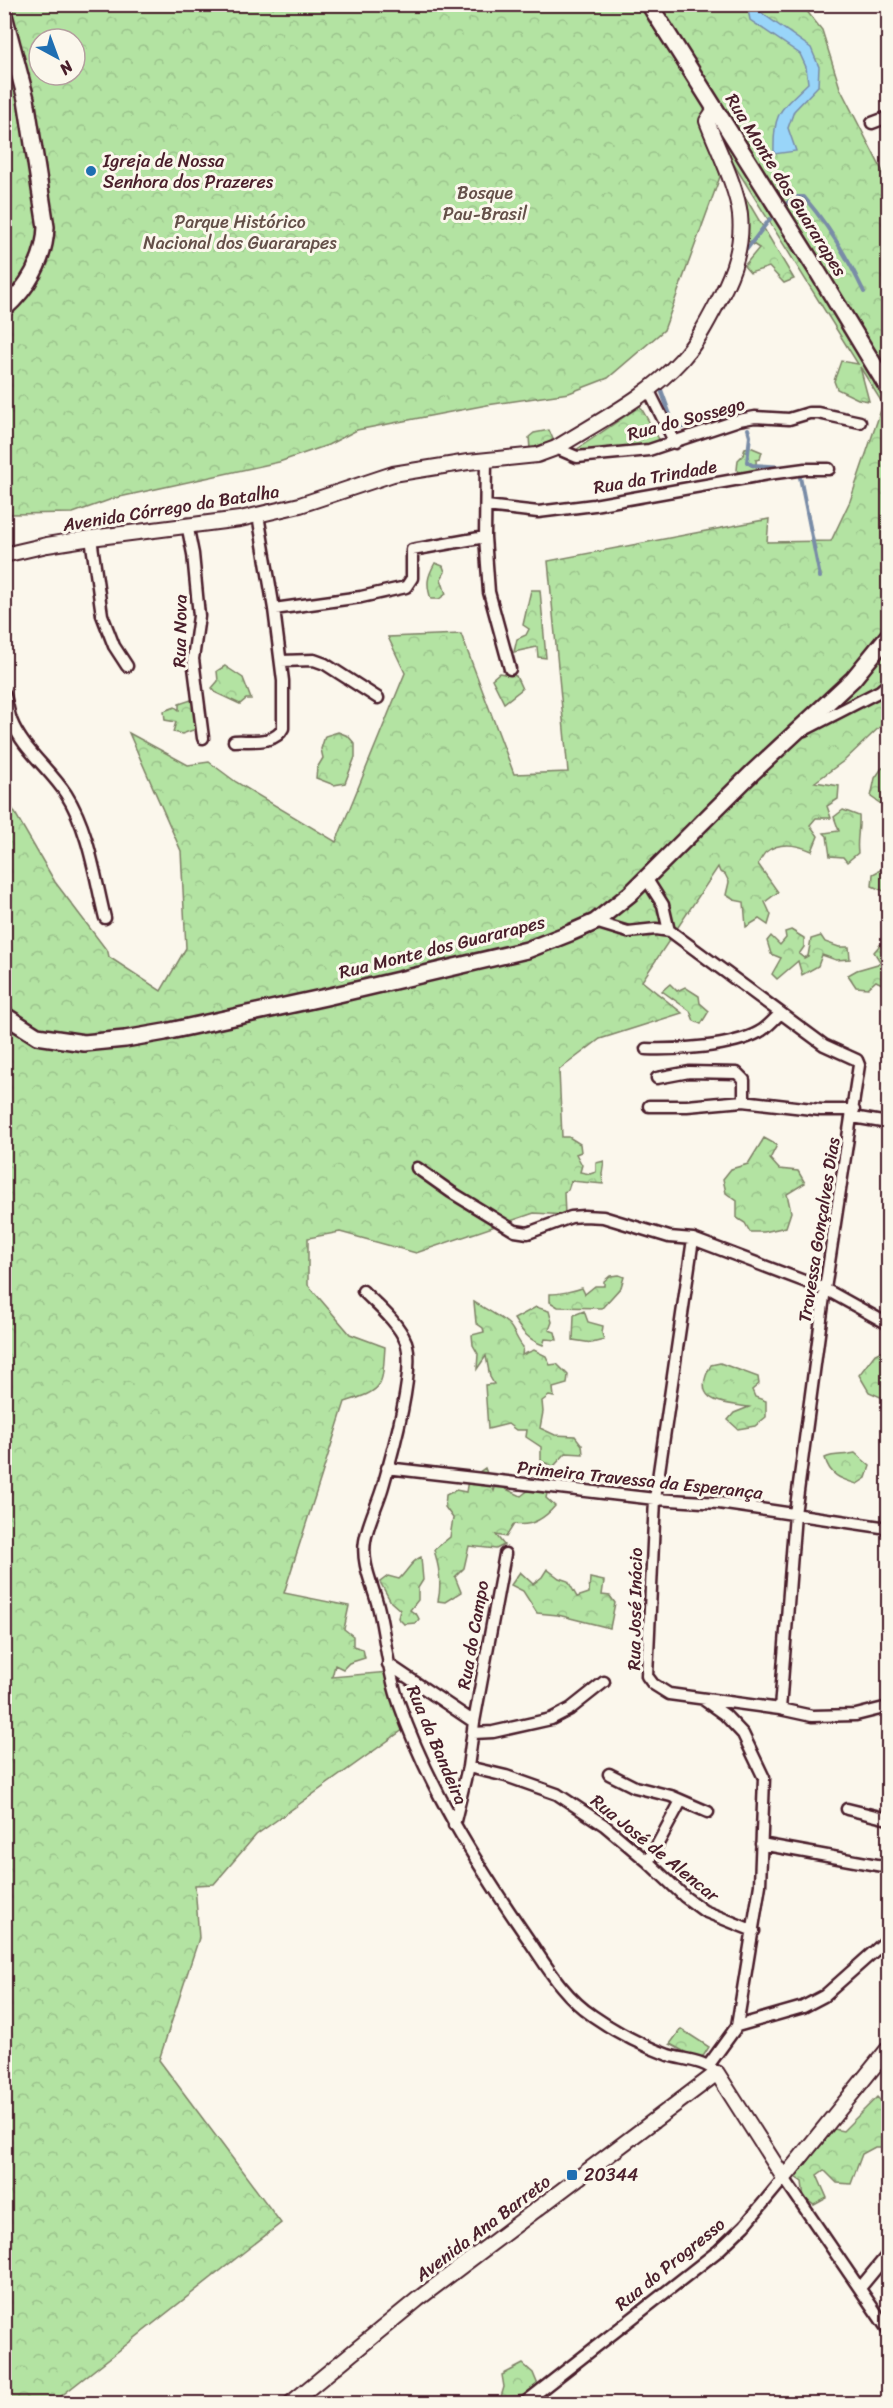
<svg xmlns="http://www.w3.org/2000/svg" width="893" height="2408" font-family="Sriracha,sans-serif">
	<defs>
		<pattern id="forest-crowns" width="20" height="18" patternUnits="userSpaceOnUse" patternTransform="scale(1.5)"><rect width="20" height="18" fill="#b3e3a2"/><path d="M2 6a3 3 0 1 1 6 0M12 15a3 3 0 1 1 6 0" fill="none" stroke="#9bc28c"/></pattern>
	</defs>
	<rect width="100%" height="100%" fill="#fbf7ec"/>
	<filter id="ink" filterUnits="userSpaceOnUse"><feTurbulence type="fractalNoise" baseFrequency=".0167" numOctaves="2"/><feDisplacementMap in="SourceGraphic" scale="12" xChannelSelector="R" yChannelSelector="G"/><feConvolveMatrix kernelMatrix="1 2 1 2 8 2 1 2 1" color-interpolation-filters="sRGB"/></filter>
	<g filter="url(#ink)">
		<path fill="url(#forest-crowns)" stroke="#7e8166" stroke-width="1.5" fill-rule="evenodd" d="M4,5H802L822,30L840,88L888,182V719L845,760L815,782L839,786L838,799L827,806L831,818H816L810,825L818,836L812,851C798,845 780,841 766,852C763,854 760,861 758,864L778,892L765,902L771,915L768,925L759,919L746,927L744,902L734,900L726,895L729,882L725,874L720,872L718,867L642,981L682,1013L600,1039L559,1070L562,1137H569L580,1144L581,1152L576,1154L582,1165L580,1172L590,1174L596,1172V1163L604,1161L602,1174L603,1184L571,1181L568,1190L564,1192L565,1215L534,1213L416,1253L340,1232L308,1238V1285L350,1334L385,1347C382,1387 385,1390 345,1402L284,1593L349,1606L344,1629L353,1636V1646L363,1649L365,1658L349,1663L343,1669L335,1665L332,1677L389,1672L407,1727L256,1835L214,1884L195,1885L199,1938L159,2060L281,2223L51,2404L4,2403L5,803L11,806L55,882L108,952L109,957L161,991L186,948L181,851L129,733L188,765L209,762L236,782L336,842L405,673L388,637L461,634L514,774L568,772L548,561L769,519L767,542L831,541L850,501L883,404L860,367L869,401L858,399L837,389L834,381L841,361L858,364L728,155L664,330L608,378L569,393L487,405L357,430L328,445L279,462L115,498L73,513L11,514L5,516ZM39,39H75V75H39Z
			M744,195L794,279L784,283L769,267L750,273L744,266L759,248L748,241V211Z
			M640,406L660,441L651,445L570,454Z
			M549,430L553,439L545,448L530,449L529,437L534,433Z
			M750,447L762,452L760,459L756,460L757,475L747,477L737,470L738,460L743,455L745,448Z
			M435,563L443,566L445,572L441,579L446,594L439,599H431C426,584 427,577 435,563Z
			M531,590H540L546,658L538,657L537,647L514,652L517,639L526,635L529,629L523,625Z
			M225,666L243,678L251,699H246L240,704L216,693L212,688L218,681L217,671Z
			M499,673L516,676L522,689L504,703L492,679Z
			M193,692L196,729L182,734L173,732L176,722L165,720L164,711L175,707L179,710V704L191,700L193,702Z
			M338,732L348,736L355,744V757L345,783L334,785L316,778L317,768L323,758L321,749L325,736Z
			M882,768H888V801L881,804L871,797L875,778Z
			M843,810L859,816C860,829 856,840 858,853L847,862L843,857L830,856L827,836L824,833L839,831L834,817Z
			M882,869L885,876L888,874V889L886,892L872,886L873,874Z
			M791,930L804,938V947L799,954L804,958L808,956L811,939L821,936L825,942L839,947H849L850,959L836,960L822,955L818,966L802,975L798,961L777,979L772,974L781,958L771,954L767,941L771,936L780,945L786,938L785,932Z
			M880,945L888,948V984L884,985L876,981L868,988L856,987L848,975L857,970L881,963L874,952Z
			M670,984L677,991L685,987L699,996L700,1003L709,1011L701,1024L694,1021L690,1011L662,991Z
			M764,1138L777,1145L770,1159L779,1169L798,1171L805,1183L787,1194L791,1212L786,1227L764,1232H750L745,1223L737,1218V1201L726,1193L723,1179L731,1169L748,1164Z
			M619,1275L624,1277L621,1287L602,1308L558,1307L550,1302V1294C559,1294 574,1291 582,1288L585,1294L595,1286H604V1281L610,1276Z
			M474,1302C481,1306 506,1320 510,1326C515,1332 517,1340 523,1347L522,1355L534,1350L546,1356L550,1365L557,1364L568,1375L567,1384L553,1388L554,1397L549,1396L542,1401L543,1412L540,1428L555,1435L575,1436L582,1445L583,1454L566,1453L553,1467L541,1461V1447L526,1437L527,1430H516L508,1424L488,1429L485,1385L494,1384L490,1377L486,1356L477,1369L478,1354L473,1345L472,1335L484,1332L483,1328L476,1323Z
			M536,1307L549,1311L552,1322L549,1330L555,1332L557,1340L545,1339L543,1345C529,1340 522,1332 514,1319Z
			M584,1311L588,1322L603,1326L602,1333L604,1340L592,1343L573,1340L574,1315Z
			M884,1350L888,1354V1397L885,1399L869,1392L859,1375L875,1354Z
			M720,1363L758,1377L759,1384L752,1390L755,1397L766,1401V1417L755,1426L738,1429L728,1420L734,1413L749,1407C721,1403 690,1402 711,1365Z
			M855,1453L870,1466L866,1478L857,1484C841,1479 830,1476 825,1458C835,1453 844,1456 855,1453Z
			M485,1468L494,1491L497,1482L504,1488L521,1496L551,1473L546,1498L555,1506C544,1519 531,1527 514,1524L506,1537L496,1535L504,1545L496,1549L469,1546L464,1568L455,1577L461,1592L445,1602L438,1601C442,1584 439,1566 434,1550L450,1537L453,1518L445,1507L446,1495L456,1490L466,1492L468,1480Z
			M421,1557L423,1580L418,1588V1600L410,1610L417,1615L419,1619L416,1623L404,1624L398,1618L400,1610L391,1602L380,1582L388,1576L399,1579C407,1572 411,1561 421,1557Z
			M547,1569L559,1578L568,1581L577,1597L589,1593L590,1578L604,1581L602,1595L610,1596L615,1603L610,1628L558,1615L537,1613L523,1591L511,1585L520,1572L533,1584L542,1577Z
			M681,2029L709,2047L704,2055L698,2059L670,2044Z
			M877,2097L888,2108V2147H875L862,2154L851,2184L837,2183L824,2170L817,2175L827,2198L814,2205L804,2198L802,2182L795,2177L834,2129L843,2131Z
			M523,2364L533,2373L538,2385L527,2395L501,2397L504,2387L502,2375Z"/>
		<path fill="#99d5f9" stroke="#798ca7" stroke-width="1.5" d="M747,5H759V11L811,48L819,67L818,86L794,111L788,128L796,151L774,154C773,112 779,111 808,83L806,67L800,54L750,20Z"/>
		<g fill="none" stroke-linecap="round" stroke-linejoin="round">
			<path stroke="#798ca7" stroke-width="4" d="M787,203L795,197H804C829,226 848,258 864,292
				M743,254L770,219
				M660,387L673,423L679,428L703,420L717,419L725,412L739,409L744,415
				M748,429L750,436L747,462L752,465L786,467
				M799,472L820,577"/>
			<defs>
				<path id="minor" d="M872,123L888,117
					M648,389L675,443
					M556,448L577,457L649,450L739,420L755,417L789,419L809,413H818L860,422
					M486,460L485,537L489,592L510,669
					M486,506L538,512L594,505L768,474L805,469H829
					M187,524L193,554L199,616L193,659L203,738
					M91,538L102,615L114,646L127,666
					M274,609L361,597L406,587L412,578V550L485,537
					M281,661L314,660L325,664L378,698
					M4,693C7,701 8,711 11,720C22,749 50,769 66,794C89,830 95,878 105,918
					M804,730L880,691L888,684
					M234,741C250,740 275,745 283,728V681L274,609L258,515
					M646,878L663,905L669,931
					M595,922L628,932L656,929L670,931L824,1045L857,1060L859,1065L825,1289L795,1514L780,1709
					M646,1049C677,1050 732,1047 759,1032C767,1028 773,1020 780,1014
					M657,1078L689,1072L737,1073L744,1080V1101
					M649,1106H687L743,1101L821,1110H854
					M853,1117L888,1123
					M417,1168L451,1192L515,1231L528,1233L571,1217L584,1216L603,1217L669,1237L693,1239L825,1289L888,1324
					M693,1239L655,1499L647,1676L653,1684L669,1694L780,1709L812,1716L856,1715L888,1707
					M363,1291C378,1306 398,1322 406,1342C416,1370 392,1455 383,1486C378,1504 368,1522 365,1541C361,1565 374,1587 379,1610C386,1641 388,1673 399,1703C428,1787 476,1863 526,1936C546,1965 563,1996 593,2016C616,2032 641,2045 668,2055C684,2060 705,2060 717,2073
					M387,1468L655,1499L719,1503L888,1528
					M388,1664L474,1722
					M704,1700L725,1715L743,1734L764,1778L760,1885L737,2026
					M473,1733L493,1732L551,1719L570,1709L604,1682
					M468,1767L506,1776L557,1794L604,1825L648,1862L685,1897L704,1911L754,1931
					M609,1774L635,1787L671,1796L708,1812
					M847,1809L888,1819
					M454,1825L468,1767L474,1722L505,1554
					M761,1844L888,1867
					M648,1862L681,1801
					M708,2066L737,2026L803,2007L824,1996L888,1939
					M860,2288L888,2254
					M523,2404L718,2251L745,2225L784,2178L888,2330"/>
				<path id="tertiary" d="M4,555L47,545L91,538L240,519L300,505L393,474L468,462L537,455L556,448C599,421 648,397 682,359C698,341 709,319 720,298C734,271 743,245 740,215C737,187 717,148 707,121L715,109
					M290,2404L418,2299L717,2073L784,2178L888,2049"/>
				<path id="secondary" d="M649,4L816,269L888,388
					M4,15L26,99L46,227C45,259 28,288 4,309
					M4,1015L37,1036L84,1043L125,1039L165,1032L326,997L527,950L570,933L595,922L630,894L753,772L853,679L888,636"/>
			</defs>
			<use href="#minor" stroke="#4a1f2b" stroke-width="15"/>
			<use href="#tertiary" stroke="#4a1f2b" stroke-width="18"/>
			<use href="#secondary" stroke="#4a1f2b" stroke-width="20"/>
			<use href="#minor" stroke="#fbf7ec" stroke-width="10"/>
			<use href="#tertiary" stroke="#fbf7ec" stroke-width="14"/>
			<use href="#secondary" stroke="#fbf7ec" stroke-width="15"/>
		</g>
	</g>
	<g fill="#1f6fb2" stroke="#fbf7ec" stroke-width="2">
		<circle cx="91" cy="171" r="6"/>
		<rect x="566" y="2169" width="12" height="12" rx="3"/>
	</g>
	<g text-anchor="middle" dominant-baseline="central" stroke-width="6" stroke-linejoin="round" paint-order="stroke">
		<g font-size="18" fill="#4a1f2b" stroke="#fbf7ec" text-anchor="start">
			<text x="103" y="161">Igreja de Nossa<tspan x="103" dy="21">Senhora dos Prazeres</tspan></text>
			<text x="584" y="2175">20344</text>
		</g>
		<g font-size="18" fill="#4a1f2b" stroke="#fbf7ec">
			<text transform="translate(786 185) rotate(58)">Rua Monte dos Guararapes</text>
			<text transform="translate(686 419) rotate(-15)">Rua do Sossego</text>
			<text transform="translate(655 477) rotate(-10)">Rua da Trindade</text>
			<text transform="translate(171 508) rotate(-9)">Avenida Córrego da Batalha</text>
			<text transform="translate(180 631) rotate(-89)">Rua Nova</text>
			<text transform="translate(442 947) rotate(-14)">Rua Monte dos Guararapes</text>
			<text transform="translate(819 1230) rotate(-81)">Travessa Gonçalves Dias</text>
			<text transform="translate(640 1480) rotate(6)">Primeira Travessa da Esperança</text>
			<text transform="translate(635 1609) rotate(-89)">Rua José Inácio</text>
			<text transform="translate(473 1635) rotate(-80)">Rua do Campo</text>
			<text transform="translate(437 1745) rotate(67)">Rua da Bandeira</text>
			<text transform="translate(655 1848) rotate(39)">Rua José de Alencar</text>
			<text transform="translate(483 2228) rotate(-37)">Avenida Ana Barreto</text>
			<text transform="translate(670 2264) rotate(-39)">Rua do Progresso</text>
		</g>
		<g font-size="18" fill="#645049" stroke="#fbf7ec">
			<text x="485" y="193">Bosque<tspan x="485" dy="21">Pau-Brasil</tspan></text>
			<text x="240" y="222">Parque Histórico<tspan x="240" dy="21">Nacional dos Guararapes</tspan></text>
		</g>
	</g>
	<rect width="893" height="2408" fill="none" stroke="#fbf7ec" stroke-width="24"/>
	<rect x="12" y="12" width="869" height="2384" fill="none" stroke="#4a1f2b" stroke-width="2" filter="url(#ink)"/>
	<g transform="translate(57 57) rotate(139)"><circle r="28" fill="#fbf7ec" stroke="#b4a19f" stroke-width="1.5"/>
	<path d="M0-4.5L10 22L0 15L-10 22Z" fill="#1f6fb2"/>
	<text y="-9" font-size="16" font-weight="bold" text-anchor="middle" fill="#4a1f2b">N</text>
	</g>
</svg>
